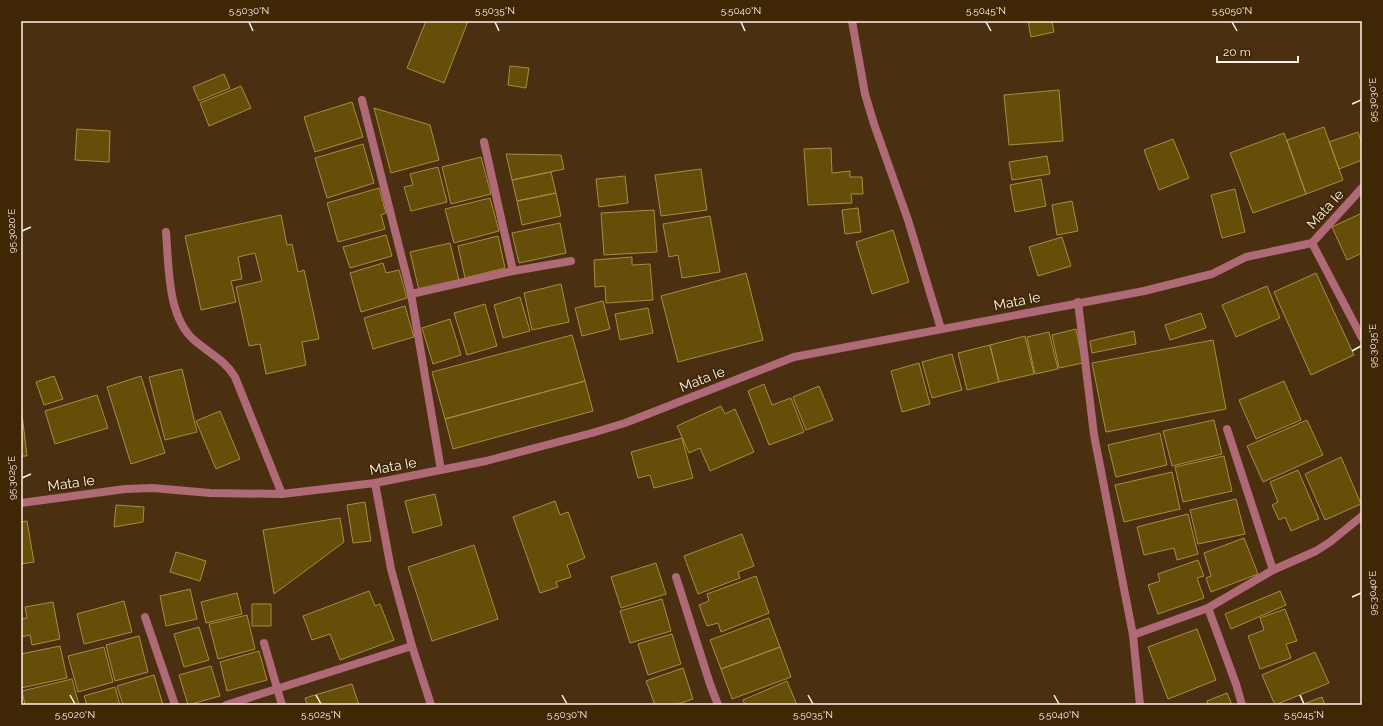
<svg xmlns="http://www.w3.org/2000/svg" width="1383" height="726" font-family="Raleway,sans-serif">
	<rect width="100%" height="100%" fill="#4a3010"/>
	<path fill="#654e07" stroke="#a98c43" d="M426,21H468L444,83L407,68Z
		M1028,21H1052L1054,32L1031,37Z
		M510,66L529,68L526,88L508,85Z
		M224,74L230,88L199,101L193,87Z
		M241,86L251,108L209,126L200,103Z
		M1059,90L1063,141L1009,145L1004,95Z
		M352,102L363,137L315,152L304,117Z
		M374,108L430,125L439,160L391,173Z
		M1324,127L1343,180L1306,194L1287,140Z
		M77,129L110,131L109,162L75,160Z
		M1358,132L1362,144V160L1339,169L1329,142Z
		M1284,133L1306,194L1253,213L1230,153Z
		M1173,139L1189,178L1159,190L1144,150Z
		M363,144L374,183L327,198L315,158Z
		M831,148L832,173L850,171V177H862L863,194H851L852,203L808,205L804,149Z
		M506,154L561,155L564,169L512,180Z
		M1047,156L1050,174L1012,180L1009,162Z
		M481,157L491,194L451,204L442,167Z
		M438,167L447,202L411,211L404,187L413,185L410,174Z
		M701,169L707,210L661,216L655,175Z
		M551,172L556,193L517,201L512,180Z
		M625,176L628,203L599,207L596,179Z
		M1041,179L1046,206L1015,212L1010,185Z
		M379,188L386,213L381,215L385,229L338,242L327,203Z
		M1235,189L1245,232L1222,238L1211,195Z
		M556,193L561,216L522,225L517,201Z
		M490,198L499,231L454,243L445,209Z
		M1072,201L1078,231L1057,235L1052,205Z
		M858,208L861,232L845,234L842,210Z
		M654,210L657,252L604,255L601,213Z
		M1362,213V253L1347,260L1332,227Z
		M281,215L287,245L292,244L298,272L304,270L319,339L302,342L306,365L266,374L260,344L249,346L236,287L262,281L255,253L238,257L242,279L231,281L236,302L201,310L185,236Z
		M710,216L720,272L682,278L678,255L669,257L663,224Z
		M560,223L566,253L519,263L512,233Z
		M893,230L909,282L872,294L856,242Z
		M386,235L392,256L350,268L343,247Z
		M498,236L505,268L465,278L458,246Z
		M1062,237L1071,266L1038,276L1029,247Z
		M450,243L459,280L419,290L410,252Z
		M632,257V265L650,264L653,300L606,303L605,286L595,287L594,260Z
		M383,263L386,273L399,270L407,298L361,312L350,273Z
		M746,273L763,340L678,362L661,296Z
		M1316,273L1354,355L1311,375L1274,292Z
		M561,284L569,322L532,330L524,293Z
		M1267,286L1280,318L1236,337L1222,305Z
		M520,297L530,331L503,338L494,305Z
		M603,301L610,329L582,336L575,308Z
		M485,304L497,346L467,355L454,313Z
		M405,306L414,337L373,349L364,318Z
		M648,308L653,333L620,340L615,314Z
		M1201,313L1206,328L1170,340L1165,325Z
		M450,319L461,355L433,364L422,328Z
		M1076,329L1083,363L1059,368L1052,335Z
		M1134,331L1136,344L1092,353L1090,341Z
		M1049,332L1058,369L1035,374L1027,337Z
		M572,335L585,381L445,419L432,372Z
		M1025,336L1034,374L999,382L990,345Z
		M1213,340L1226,409L1106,432L1092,363Z
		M990,345L999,382L967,390L958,353Z
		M952,354L962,390L932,398L922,362Z
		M919,363L930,404L902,412L891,371Z
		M182,369L197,432L165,440L149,377Z
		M54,376L63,399L44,405L36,382Z
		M141,376L165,453L131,464L107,387Z
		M585,381L593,411L453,449L445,419Z
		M1284,381L1301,420L1256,439L1239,400Z
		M764,384L772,405L791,398L804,432L769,445L748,391Z
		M819,386L833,420L806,430L793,397Z
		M97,395L108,428L55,444L45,411Z
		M21,406L27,456H21Z
		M721,406L725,414L735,409L754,452L710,471L700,448L689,453L677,426Z
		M220,411L240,459L216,469L196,421Z
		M1214,420L1222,454L1172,466L1163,431Z
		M1307,420L1323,455L1263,482L1247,446Z
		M1160,433L1167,465L1116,477L1108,445Z
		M682,438L693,478L654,488L650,475L638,478L631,452Z
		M1224,456L1232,491L1183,502L1175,467Z
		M1341,457L1361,504L1325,520L1305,474Z
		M1298,470L1319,519L1291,531L1285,517L1279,520L1272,505L1278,502L1270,482Z
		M1172,472L1180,509L1124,522L1115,485Z
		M435,494L442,525L413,533L405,501Z
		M1236,499L1245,534L1198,544L1190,510Z
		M555,501L560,515L568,512L585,558L567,565L571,577L556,582L558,587L540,593L513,517Z
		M365,502L371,541L353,543L347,505Z
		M116,505L144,507L143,522L114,527Z
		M1188,514L1198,554L1177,560L1174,548L1144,555L1137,527Z
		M340,518L344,542L274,594L263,530Z
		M27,521L34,562L21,564V522Z
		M742,534L754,566L738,572L740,578L698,594L684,556Z
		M1244,538L1258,574L1211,592L1206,578L1211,576L1204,553Z
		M474,545L498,619L432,641L408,567Z
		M176,552L206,561L200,581L170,572Z
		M1198,560L1204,576L1197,578L1204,598L1158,614L1148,585L1160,581L1158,574Z
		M656,563L666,594L621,608L611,577Z
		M756,576L769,613L721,632L718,623L707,626L699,605L709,601L707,594Z
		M190,589L197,619L166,626L160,596Z
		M369,591L375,606L380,604L394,640L340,660L330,634L312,640L303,616Z
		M1280,591L1286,605L1231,629L1225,614Z
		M237,593L242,614L206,623L201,602Z
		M662,599L671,631L630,643L620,611Z
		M124,601L132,632L84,644L77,614Z
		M53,602L60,639L32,645L30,635L21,637V619L27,618L25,607Z
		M252,604H271V626H252Z
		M1285,609L1297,641L1286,644L1291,658L1260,669L1248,636L1264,630L1260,618Z
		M247,615L255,649L218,659L209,624Z
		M769,618L780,647L721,669L710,640Z
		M199,627L209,660L184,667L174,634Z
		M1197,629L1216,680L1168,699L1148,647Z
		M672,634L681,664L648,675L638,644Z
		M139,636L148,672L115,681L106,645Z
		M60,646L67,678L21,688V654Z
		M104,647L113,682L78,692L68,656Z
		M780,647L791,677L732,699L721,669Z
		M259,651L267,680L227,691L220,662Z
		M1315,652L1329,683L1275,705L1262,675Z
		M211,666L220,696L188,705L179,675Z
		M683,668L693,699L675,705H655L646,681Z
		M154,675L163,705H123L117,686Z
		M72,679L79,705H25L22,691Z
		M787,681L797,705H745L743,700Z
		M352,684L359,705H307L305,698Z
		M115,687L120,705H87L84,696Z
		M1227,693L1232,705H1208L1207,701Z
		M1322,697L1325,705H1301Z"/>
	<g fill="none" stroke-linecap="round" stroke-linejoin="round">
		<path stroke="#b06976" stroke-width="8" d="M852,21L865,94L874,124L908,220L941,329
			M362,100L411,294L441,470
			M484,142L513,271
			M166,232C169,266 167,316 194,340C209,353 225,360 235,377L282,494
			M411,294L513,271L571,261
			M1078,302L1094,435L1133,635L1208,608L1273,570L1316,551L1330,542L1362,516
			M1227,429L1273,570
			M375,483L391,569L412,646L431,705
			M676,577L710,684L718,705
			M1208,608L1236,684L1242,705
			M145,617L175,705
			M1133,635L1140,705
			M264,643L282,705
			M226,705L412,646"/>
		<path stroke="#b06976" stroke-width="8" d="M1312,243L1362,338
			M21,503L125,489L153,488L210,493L282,494L375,483L486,461L592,433L625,423L794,357L1144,291L1212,274L1246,257L1312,243L1362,188"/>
	</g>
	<path fill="none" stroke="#fef2e7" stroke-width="1.5" d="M249,22L253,31M495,22L499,31M741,22L745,31M986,22L991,31M1232,22L1237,31M1352,104L1361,100M22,231L31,227M1352,351L1361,346M22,478L31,474M1352,597L1361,593M70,695L75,704M316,695L321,704M562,695L567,704M808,695L813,704M1054,695L1059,704M1300,695L1304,704"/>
	<g text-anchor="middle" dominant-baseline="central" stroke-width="3.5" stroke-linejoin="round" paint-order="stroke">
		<g font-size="14" fill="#fef2e7" stroke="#3f2605">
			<text transform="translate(1325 209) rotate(-48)">Mata Ie</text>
			<text transform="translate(1017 301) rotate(-11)">Mata Ie</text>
			<text transform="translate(702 379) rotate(-21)">Mata Ie</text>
			<text transform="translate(393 466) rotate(-10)">Mata Ie</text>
			<text transform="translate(71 483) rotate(-8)">Mata Ie</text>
		</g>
	</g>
	<rect width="1383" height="726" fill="none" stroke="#3f2605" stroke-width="44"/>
	<path d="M1217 56v6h81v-6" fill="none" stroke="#fef2e7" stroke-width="2"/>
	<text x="1223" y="56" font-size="12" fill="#fef2e7" stroke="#3f2605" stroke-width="3" paint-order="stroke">20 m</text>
	<rect x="22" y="22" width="1339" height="682" fill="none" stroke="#fef2e7" stroke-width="1.5"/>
	<g font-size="10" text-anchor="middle" fill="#fef2e7">
		<text x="249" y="14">5.5030°N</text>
		<text x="495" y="14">5.5035°N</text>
		<text x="741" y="14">5.5040°N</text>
		<text x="986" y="14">5.5045°N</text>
		<text x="1232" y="14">5.5050°N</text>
		<text transform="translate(1372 100) rotate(-90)" y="4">95.3030°E</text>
		<text transform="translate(11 231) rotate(-90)" y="4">95.3020°E</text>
		<text transform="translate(1372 346) rotate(-90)" y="4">95.3035°E</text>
		<text transform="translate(11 478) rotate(-90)" y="4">95.3025°E</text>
		<text transform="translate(1372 593) rotate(-90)" y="4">95.3040°E</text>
		<text x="75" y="718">5.5020°N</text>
		<text x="321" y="718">5.5025°N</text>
		<text x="567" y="718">5.5030°N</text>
		<text x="813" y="718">5.5035°N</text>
		<text x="1059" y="718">5.5040°N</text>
		<text x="1304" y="718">5.5045°N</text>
	</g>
</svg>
